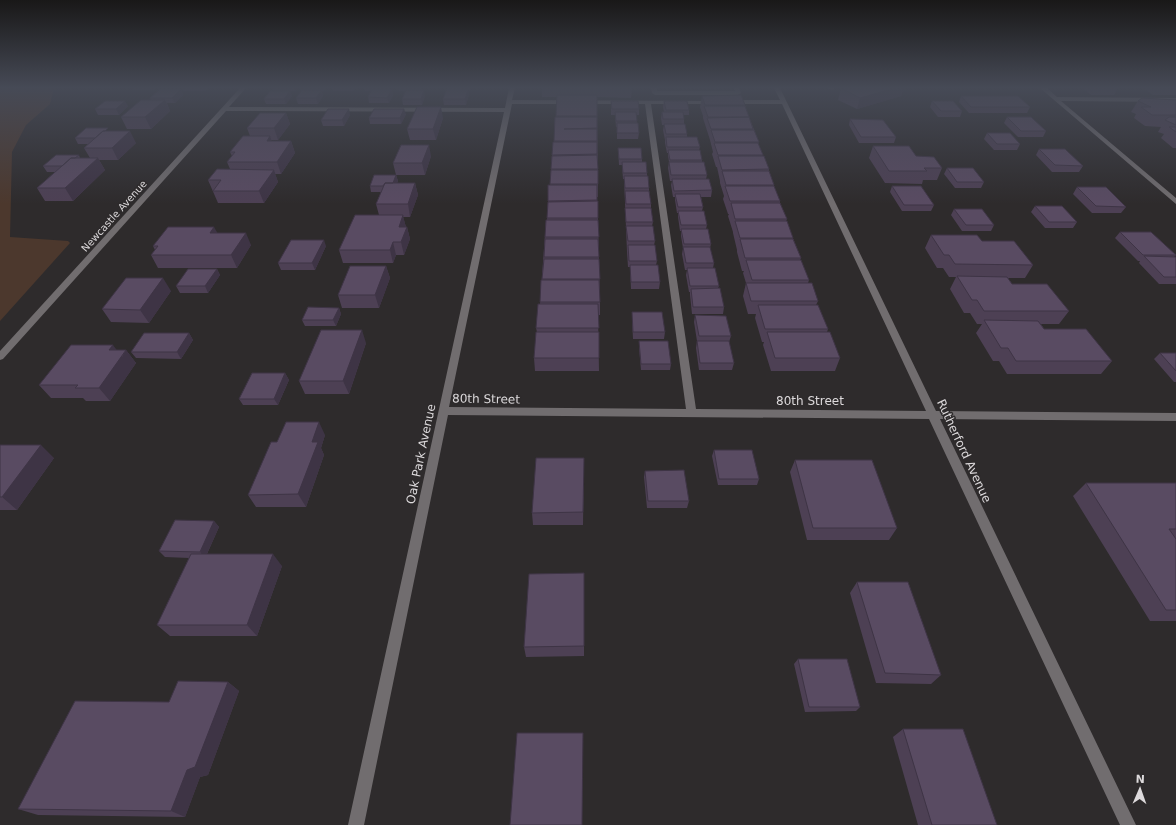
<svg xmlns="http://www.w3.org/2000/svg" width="1176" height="825" font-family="'DejaVu Sans',sans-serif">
	<rect width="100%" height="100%" fill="#2e2b2c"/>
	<path fill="#4c382d" d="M0,88H54L50,104L26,125L12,152L10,237L68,241L70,243L0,321Z"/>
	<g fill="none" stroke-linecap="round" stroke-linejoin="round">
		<path fill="#716d6f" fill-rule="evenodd" d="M240,88H246L229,107L505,108L509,88H515L512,100L715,101L716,102L713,104H651L696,409L926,411L782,104H731L728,102L731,100H780L774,88H780L936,411L1176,413V421L940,419L1136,825H1120L929,419L448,415L364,825H348L504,112L226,111L3,359L0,360V351ZM512,104H645L686,409L449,407Z
			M651,88H657V91H735L733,88H739L741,93L738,95H655L652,93Z
			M828,88H835L832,90Z
			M1040,88H1047L1057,97L1176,98V102L1061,101L1176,198V204Z"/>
	</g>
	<path fill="#4d4054" d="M132,88H155L154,90H133Z
		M183,88H208L205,91H184Z
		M273,88H296L295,91H290L292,96L286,104H266L264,99L273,91Z
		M301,88H325L323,91H322L323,96L318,104H298L296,98L302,90Z
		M332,88H356L354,91H333Z
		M364,88H387V89H392L393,95L389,103H369L368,97L371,91H365Z
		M398,88H421V90L425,96L422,105H403L402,99L405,91H399Z
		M447,88H471L470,91H469V94L466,105H444L443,99Z
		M542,88H632L631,98L597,97L598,184V197H597L598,218L600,302V315H598L599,371H535L534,358L537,332L536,328L540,304L546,220H547L548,201L550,185L552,156L554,142L555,117H556L557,97H542Z
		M667,88H719V89Z
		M841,88H904L901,96L857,109L838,100Z
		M1083,88H1118L1114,95H1091Z
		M1143,88H1176V95H1153Z
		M181,89L183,95L175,103H167L170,111L151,129H127L121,117L151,100L150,98Z
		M702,96L745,105V107L759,142L758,143L763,155L762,156L769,169V171L774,185V187L780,201V203L787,219L786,221L801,258L800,260L809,280L808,283L818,301L816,305L828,329L827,332L840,358L835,371H771L763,345L764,342H762L755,318L756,314H748L743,296L746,283L743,273L744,271H742L737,252V250L733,233V232L728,216L729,214H728L723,199L724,196L720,183V181L717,167H716L712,154L713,152L710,140L703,118V116L700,107Z
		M961,96L1030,107L1027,113H969L959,102Z
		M1176,100V148H1173L1161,138L1164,134L1158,132L1161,127L1145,126L1134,118L1136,114L1131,112L1138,101Z
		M611,101L639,109V115H636L637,123L639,133L638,139H617V127H616L615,115H611Z
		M664,101L689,110V115H683L684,119V124L687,134V137L700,147L699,150L702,160V162L707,175L706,179L712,190L711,197H701L703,207L702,211L707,225L706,229L711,244L710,248L714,263L713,268L719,286L718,288L724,307L723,314H692L690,295V292H689L686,275L687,270H685L682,254L683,248L681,236V231H680L678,217V213H677L675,200V197H673L671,185L672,181H670L668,168L669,162L668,156V153H667L665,143V140L663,130L664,125H662L661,118L662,112H664L663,107Z
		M932,101L962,111L960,117H938L930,107Z
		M128,106L119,115H98L95,109Z
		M286,113L290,124L278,140H271V141H291L295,153L281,174H275L278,182L264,203H218L208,180L230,169L227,162L232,156L230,152L250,136L247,128Z
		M406,114L401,124H370L369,118Z
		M350,115L344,126H323L321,120Z
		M1007,117L1046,131L1043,137H1018L1004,123Z
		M443,118L436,140H410L407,129Z
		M850,119L896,137L894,143H859L849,125Z
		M109,131L136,143L118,160H99L105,170L73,201H45L37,188L55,172H47L43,166L79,155L80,158H90L84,148L88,144H78L75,138Z
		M987,133L1020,144L1017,150H994L984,139Z
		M873,146L916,156L942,168L937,180H923L922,184L885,183L869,158Z
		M618,148L642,159V162L647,173V176L649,188V191L651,204V208L653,222L652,226L655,241L654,245L657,261L656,265L660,282L659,289H631L630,267H628L627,252L624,179H623L622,165H619Z
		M1039,149L1083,166L1079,172H1052L1036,155Z
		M431,156L425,175H396L398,181L397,183H415L418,195L410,217H403L406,227H407L410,239L404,255H396L393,263H343L339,250L379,215L376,204L381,192H371L370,186L396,175L393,163Z
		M947,168L984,182L981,188H955L944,174Z
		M892,186L934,205L931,211H902L890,192Z
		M1077,187L1126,207L1121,213H1092L1073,194Z
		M1035,206L1077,222L1073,228H1045L1031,212Z
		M954,209L994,225L991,231H962L951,215Z
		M1120,232L1176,255L1174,257H1176V284H1159L1139,263L1140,261H1138L1115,238Z
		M217,233L251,245L237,268H158L151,255L155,250L153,246Z
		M931,235L982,241L1033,265L1025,278H1008L1012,284L1069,311L1059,324H1041L1044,329L1112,361L1101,374H1007L999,361H993L976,333L982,324H977L970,313H964L950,289L956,277H949L943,268H937L925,248Z
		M326,246L315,270H281L278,263Z
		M386,266L390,278L379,308H342L338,295Z
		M217,269L220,275L208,293H180L176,286Z
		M171,291L149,323L111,322L102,309Z
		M339,308L341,314L336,326H305L302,320Z
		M632,312L665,332L664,339H633L632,319Z
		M695,315L731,336L729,342L734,363L732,370H699L696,348L697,341L694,322Z
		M189,333L193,340L181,359L136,358L131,352Z
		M639,341L671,364L670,370H641L639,348Z
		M366,343L349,394H305L299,381Z
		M117,350H126L136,363L110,401H86L83,398H51L39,385Z
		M1160,353H1176V382H1174L1154,359Z
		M285,373L289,380L278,405H243L239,399Z
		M325,435L321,448L324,455L306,507H256L248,495L277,442Z
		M0,445L54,458L17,510H0Z
		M714,450L759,479L757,485H718L712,456Z
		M584,458L583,525H533L532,513Z
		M795,460L897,528L889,540H807L790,472Z
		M645,471L689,501L687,508H647L644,477Z
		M1086,483H1176V621H1150L1073,496Z
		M214,521L219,527L207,554L282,566L257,636H170L157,625L189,558L165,557L159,551Z
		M584,573V656L526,657L524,647Z
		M857,582L941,675L931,684L876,683L850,593Z
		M798,659L860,707L856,711L805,712L794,664Z
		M228,682L239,691L208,775L200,777L185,817L38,815L18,809L169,702Z
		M903,729L997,825H918L893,737Z"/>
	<path fill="#3e3445" d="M469,88V94L466,105L465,99Z
		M895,88H904L901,96L857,109L860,98Z
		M181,89L183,95L175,103L172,98Z
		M392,89L393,95L389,103L387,98Z
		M322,90L323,96L318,104L316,98Z
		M424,90L425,96L422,105L421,99Z
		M290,91L292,96L286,104L284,99Z
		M165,100L170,111L151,129L145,117Z
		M125,101L128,106L119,115L116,109Z
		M441,107L443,118L436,140L433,129Z
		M349,109L350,115L344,126L342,120Z
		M404,109L406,114L401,124L400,118Z
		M286,113L290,124L278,140L274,128Z
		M130,131L136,143L118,160L112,148Z
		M270,136L274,148L267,141Z
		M291,141L295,153L281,174L277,162Z
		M429,145L431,156L425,175L422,163Z
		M98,158L105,170L73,201L65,188Z
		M274,170L278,182L264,203L259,191Z
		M396,175L398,181L393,192L392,186Z
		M415,183L418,195L410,217L408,204Z
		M403,215L406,228L399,227Z
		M214,227L221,239L210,233Z
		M407,227L410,239L404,255L401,242Z
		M246,233L251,245L237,268L231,255Z
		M324,240L326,246L315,270L312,263Z
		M393,242L396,255L393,263L390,250Z
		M386,266L390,278L379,308L375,295Z
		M217,269L220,275L208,293L205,286Z
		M163,278L171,291L149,323L140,310Z
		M339,308L341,314L336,326L333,320Z
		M362,330L366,343L349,394L343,381Z
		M189,333L193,340L181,359L177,352Z
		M113,345L122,357L126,350L136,363L110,401L99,388L109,350Z
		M285,373L289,380L278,405L274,399Z
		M319,422L325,435L321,448L324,455L306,507L298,494L312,442Z
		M41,445L54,458L17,510L2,497Z
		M214,521L219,527L205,558L200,552Z
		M273,554L282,566L257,636L247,625Z
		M228,682L239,691L208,775L200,777L185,817L171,811L187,770Z"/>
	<path fill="#594b62" stroke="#3e3445" d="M447,88H469L465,99H443Z
		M841,88H895L860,98Z
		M160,89H181L172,98H150Z
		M372,89H392L387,98L368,97Z
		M302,90H322L316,98H296Z
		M406,90H424L421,99H402Z
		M270,91H290L284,99H264Z
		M557,95H597V116H556Z
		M741,95L745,105H705L702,96Z
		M961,96H1018L1030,107H971Z
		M1142,98L1176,100V115H1152L1141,107H1151L1138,101Z
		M141,100H165L145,117H121Z
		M105,101H125L116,109H95Z
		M611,101H638L639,109H612Z
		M664,101H687L689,110H666Z
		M932,101H953L962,111H941Z
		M704,106H745L749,117H708Z
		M417,107H441L433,129H407Z
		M328,109H349L342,120H321Z
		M374,109H404L400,118H369Z
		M615,112H636L637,121H616Z
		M662,112H683L684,119H663Z
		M260,113H286L274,128H247Z
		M555,117H597V128L564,129H597V141H554Z
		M749,117L753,129H711L707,118Z
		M1007,117H1031L1046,131H1021Z
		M1169,117H1176V125L1165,120Z
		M850,119L883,120L896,137H861Z
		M617,123H638L639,133H617Z
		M664,124H685L687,134H666Z
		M1169,127H1176V132Z
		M86,128H108L105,131H103L95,138H75Z
		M711,130H754L759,142H715Z
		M103,131H130L112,148H84Z
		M987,133H1010L1020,144H997Z
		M243,136H270L267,141H291L277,162H227L235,152H230Z
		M666,137H697L700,147H667Z
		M553,142H597V154L552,155Z
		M714,143H758L763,155H718Z
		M401,145H429L422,163H393Z
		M873,146H909L916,156L934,157L942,168H924L927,171H889Z
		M618,148H641L642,159H619Z
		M1039,149H1065L1083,166L1055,165Z
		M668,150H700L702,160H670Z
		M56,155H79L75,158H71L62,166H43Z
		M597,155L598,169H551L552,156Z
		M718,156H764L769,169L722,170Z
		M71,158H98L65,188H37Z
		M622,162H646L647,173H623Z
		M669,162H704L707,175H671Z
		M947,168H973L984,182H957Z
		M217,169L274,170L259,191H213L221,180H208Z
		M551,170H598V184H550Z
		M722,171H769L774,185H726Z
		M374,175H396L393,183H385L383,186H370Z
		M624,176H648L649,188H625Z
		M672,179H709L712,190L674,191Z
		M385,183H415L408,204H376Z
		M548,185H597V200L548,201Z
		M725,186H774L780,201H730Z
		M892,186H921L934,205H904Z
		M1077,187H1106L1126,207L1096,206Z
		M625,191H649L651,204H626Z
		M675,194H700L703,207H678Z
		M598,201V218H547L548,202Z
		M731,203H780L787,219H735Z
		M1035,206H1062L1077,222H1049Z
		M625,208H651L653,222H626Z
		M954,209H982L994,225H966Z
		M678,211H704L707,225H681Z
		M355,215H403L399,227H407L401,242H393L390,250H339Z
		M546,220H598L599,237H545Z
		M735,221H787L793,238H740Z
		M626,226H653L655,241H628Z
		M168,227H214L210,233H246L231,255H151L158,246H153Z
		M681,229H708L711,244H684Z
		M1120,232H1151L1176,255H1143Z
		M931,235H977L982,241H1014L1033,265L955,264L949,255H944Z
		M545,239H598L599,257H544Z
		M740,239H793L801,258H745Z
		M291,240H324L312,263H278Z
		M628,245H655L657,261H629Z
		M683,247H710L714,263H686Z
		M1144,256L1176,257V277H1164Z
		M544,259H599L600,279H542Z
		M746,260H801L809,280H752Z
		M630,265H658L660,282H631Z
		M350,266H386L375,295H338Z
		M687,268H715L719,286H690Z
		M188,269H217L205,286H176Z
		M957,276L1007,277L1012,284H1047L1069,311H984L977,300H972Z
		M126,278H163L140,310L102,309Z
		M541,280H599L600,302H540Z
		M746,283H812L818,301H751Z
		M720,288L724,307H693L691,289Z
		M538,304H598L599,328H536Z
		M758,305H818L828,329H765Z
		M308,307L339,308L333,320H302Z
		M632,312H662L665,332H633Z
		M695,315L726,316L731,336H699Z
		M984,320L1038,321L1044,329H1086L1112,361H1016L1008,348H1001Z
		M321,330H362L343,381H299Z
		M536,332H599V358H534Z
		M767,332H830L840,358H775Z
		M144,333H189L177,352H131Z
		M639,341H668L671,364H641Z
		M697,341H729L734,363H700Z
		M71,345H113L109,350H126L99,388H75L78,385H39Z
		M1160,353H1176V371Z
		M252,373H285L274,399H239Z
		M286,422H319L312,442H318L298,494L248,495L271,442H277Z
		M0,445H41L2,497H0Z
		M714,450H752L759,479H719Z
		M536,458H584L583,512L532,513Z
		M795,460H872L897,528H813Z
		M684,470L689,501H648L645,471Z
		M1086,483H1176V529H1169L1176,539V610H1166Z
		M175,520L214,521L200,552L159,551Z
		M191,554H273L247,625H157Z
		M584,573V646L524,647L529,574Z
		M857,582H908L941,675L885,673Z
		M798,659H847L860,707H809Z
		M178,681L228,682L195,767L187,770L171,811L18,809L75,701L169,702Z
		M903,729H963L997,825H932Z
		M517,733H583L582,825H510Z"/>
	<linearGradient id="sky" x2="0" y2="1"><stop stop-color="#191818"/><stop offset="0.43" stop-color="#464a56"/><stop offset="1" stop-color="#464a56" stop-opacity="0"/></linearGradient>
	<rect width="1176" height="204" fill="url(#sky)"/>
	<g text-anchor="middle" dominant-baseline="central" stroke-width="3" stroke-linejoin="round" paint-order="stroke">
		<g font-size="10" fill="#dddadc" stroke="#2e2b2c">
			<text transform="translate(114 216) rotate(-48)">Newcastle Avenue</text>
		</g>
		<g font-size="12" fill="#dddadc" stroke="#2e2b2c">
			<text transform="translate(486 399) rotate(1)">80th Street</text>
			<text x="810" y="401">80th Street</text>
			<text transform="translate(964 451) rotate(65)">Rutherford Avenue</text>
			<text transform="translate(421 454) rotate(-78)">Oak Park Avenue</text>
		</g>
	</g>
	<g transform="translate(1140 789) rotate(2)" stroke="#2e2b2c" stroke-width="3" paint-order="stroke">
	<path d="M0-3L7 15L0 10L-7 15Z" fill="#dddadc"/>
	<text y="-6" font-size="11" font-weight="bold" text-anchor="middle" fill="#dddadc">N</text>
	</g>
</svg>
